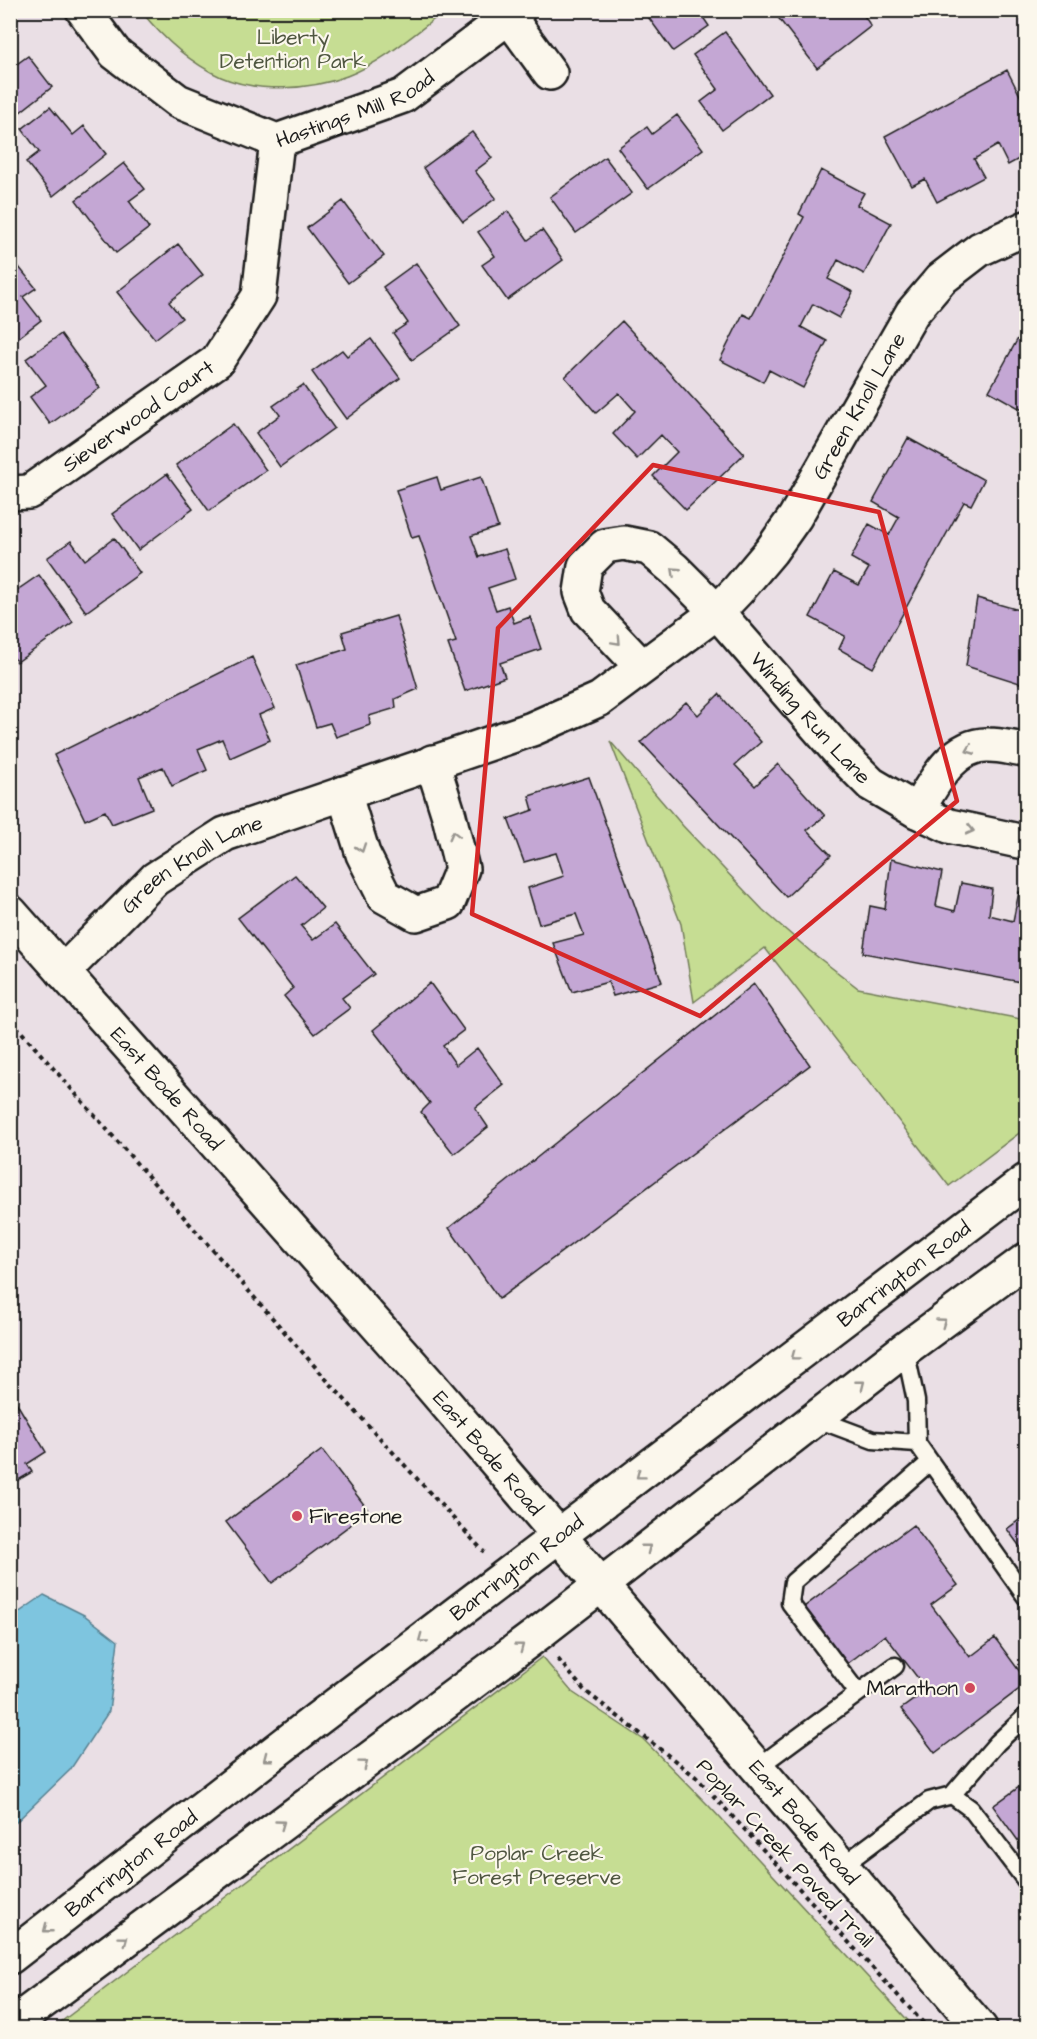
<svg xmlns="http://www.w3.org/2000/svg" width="1037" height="2039" font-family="'Architects Daughter',sans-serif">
	<rect width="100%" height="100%" fill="#eadfe5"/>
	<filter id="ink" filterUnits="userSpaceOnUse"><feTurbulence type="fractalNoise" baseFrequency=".0167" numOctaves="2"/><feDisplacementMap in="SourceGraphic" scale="12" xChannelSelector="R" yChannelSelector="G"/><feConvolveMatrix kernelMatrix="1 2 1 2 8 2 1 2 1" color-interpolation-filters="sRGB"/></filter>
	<g filter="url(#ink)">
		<path fill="#c6dd93" stroke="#717c58" stroke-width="1.5" d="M141,11H445C414,34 383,62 347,76C310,90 258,93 221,77C190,63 162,37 141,11Z
			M610,741L683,826L763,910L810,951L858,988L1026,1020V1128L949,1186L765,948L694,1002L681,924Z
			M542,1657L572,1692L644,1740L709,1806L915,2028H53Z"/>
		<path fill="#7ec5df" stroke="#578191" stroke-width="1.5" d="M44,1595L84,1615L118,1641L109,1711L70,1770L11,1827V1618Z"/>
		<path fill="#c4a7d4" stroke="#1c1c1c" stroke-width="1.5" d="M643,10H698L709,26L673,51Z
			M860,10L871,26L817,68L773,11Z
			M725,32L770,94L722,130L701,102L718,89L693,55Z
			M28,56L52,87L10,120V69Z
			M1007,70L1026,107V155L1008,165L998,145L974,159L984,177L937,202L925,179L912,186L885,136Z
			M50,107L73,135L84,126L106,154L53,196L26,162L39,152L22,129Z
			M677,115L703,149L648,189L618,148L647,127L652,134Z
			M472,132L492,158L475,171L496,198L463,222L423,168Z
			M605,157L632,193L576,233L550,197Z
			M124,163L145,189L129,201L149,228L116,253L76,200Z
			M821,170L864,193L857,205L891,223L864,274L838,260L828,279L853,292L839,318L813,304L801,327L827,341L803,388L769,370L763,382L720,360L743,314L751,318L804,217L799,214Z
			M343,201L384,256L348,283L307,228Z
			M508,211L528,240L542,230L563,260L507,300L482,265L495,256L478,232Z
			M178,244L203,275L169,302L182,318L155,339L117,292Z
			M10,256L36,288L23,297L41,320L10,344Z
			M416,263L460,326L412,360L393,333L408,323L383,287Z
			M622,321L744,454L686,510L653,476L677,452L661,435L637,459L613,434L635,411L619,393L596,413L565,377Z
			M1026,324V412L989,391Z
			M61,334L100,388L50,424L30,397L46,385L26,359Z
			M371,339L400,378L346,419L312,372L342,350L347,356Z
			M303,385L334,428L280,467L256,433L280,415L273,406Z
			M233,424L266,470L209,511L176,465Z
			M908,438L984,480L971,505L964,502L873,668L839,649L845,636L810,617L834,572L859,585L869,568L851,558L869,524L889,535L899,517L873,502Z
			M167,474L193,509L138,550L112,514Z
			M437,477L441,490L481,477L498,527L471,536L479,557L505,549L515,579L488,588L496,610L508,606L514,623L530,617L541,649L500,663L505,677L465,691L448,644L456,642L419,536L412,538L396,490Z
			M114,538L140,573L86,612L47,558L71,541L85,560Z
			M39,575L73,622L17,662L10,653V608L13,606L10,603V595Z
			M977,598L1026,612V685L966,666Z
			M396,616L418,689L395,699L396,708L369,716L370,725L336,737L330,723L316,727L296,665L347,649L342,632Z
			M252,657L275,708L259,715L270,740L230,758L222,739L198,749L207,770L172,786L163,767L139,777L152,808L112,824L105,811L85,820L54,755Z
			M719,694L761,742L735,765L755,786L778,764L825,816L807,830L831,855L786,897L641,742L686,702L698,715Z
			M589,777L662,982L613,996L608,982L572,992L553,943L584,935L576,914L539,924L528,888L564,876L556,853L524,862L508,819L533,810L529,796Z
			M891,859L942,872L936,906L955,911L961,883L992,889L989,915L1013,921L1019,892L1026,894V983L863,953L870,906L885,909Z
			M295,875L323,908L301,926L313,940L335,924L374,974L342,998L350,1008L315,1034L284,996L293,988L238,918Z
			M430,983L464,1030L443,1046L456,1065L477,1048L504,1085L475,1108L488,1127L454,1154L421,1112L430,1103L373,1030Z
			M754,984L810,1065L499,1299L449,1228Z
			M13,1397L46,1452L27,1464L32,1472L10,1485V1399Z
			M322,1450L369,1511L272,1583L226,1522Z
			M1026,1515V1555L1007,1529Z
			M913,1525L958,1585L931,1605L970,1657L995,1638L1026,1680V1684L935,1753L901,1709L927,1690L885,1635L847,1664L804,1607Z
			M1026,1782V1837L1019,1842L993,1806Z"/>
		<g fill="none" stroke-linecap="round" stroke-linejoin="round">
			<defs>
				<path id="lane" d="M905,1349L916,1401L917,1443L1026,1597
					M817,1419L873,1440L917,1443
					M858,1693L790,1603L793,1582L930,1462
					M758,1767L895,1666
					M952,1795L997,1743L1026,1716
					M842,1866L929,1801L952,1795L971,1809L1026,1881"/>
				<g id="street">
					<path id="s1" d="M83,10L115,53L178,101L277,141L403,96L518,10"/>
					<path d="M509,17L550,73"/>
					<path id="s2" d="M10,493L29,492L217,361L259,296L277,141"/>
					<path id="s3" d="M642,667L588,610L581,592L585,566L605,546L624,543L649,548L674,569L717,612L839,752L871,784L917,811L949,826L1019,841L1026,840"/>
					<path d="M344,793L363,854L384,896L416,914L448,903L462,869L449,816L432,762"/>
					<path d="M917,811C933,784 953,743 989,745C1002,745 1014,749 1026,750"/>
					<path id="s4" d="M63,972L155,879L225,834L532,729L600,699L717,612L738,590L771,551L795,517L912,313L941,279L980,249L1026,228"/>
				</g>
				<g id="secondary">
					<path id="s5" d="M10,912L430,1385L980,2028"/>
					<path id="s6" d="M10,1957L316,1720L1026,1181"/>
					<path d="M10,2026L539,1633L905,1349L1026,1260"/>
				</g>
			</defs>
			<use href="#lane" stroke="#1c1c1c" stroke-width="21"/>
			<use href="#street" stroke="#1c1c1c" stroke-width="38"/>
			<use href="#secondary" stroke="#1c1c1c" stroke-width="38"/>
			<path stroke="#1c1c1c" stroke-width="4" stroke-dasharray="4.5 4.5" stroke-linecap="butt" d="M10,1019L325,1378L484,1552
				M558,1659L584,1690L696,1777L928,2028"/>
			<use href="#lane" stroke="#fbf7ec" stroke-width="16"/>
			<use href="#street" stroke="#fbf7ec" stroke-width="33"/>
			<use href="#secondary" stroke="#fbf7ec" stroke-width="33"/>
		</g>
		<defs><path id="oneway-chevron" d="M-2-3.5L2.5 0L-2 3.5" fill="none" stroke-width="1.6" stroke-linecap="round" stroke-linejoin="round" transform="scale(1.5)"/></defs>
		<g stroke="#97948e">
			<use href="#oneway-chevron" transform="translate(675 571) rotate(-137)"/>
			<use href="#oneway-chevron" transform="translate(617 641) rotate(47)"/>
			<use href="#oneway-chevron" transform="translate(970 750) rotate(158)"/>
			<use href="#oneway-chevron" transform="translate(970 830) rotate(13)"/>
			<use href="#oneway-chevron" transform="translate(454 835) rotate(-104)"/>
			<use href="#oneway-chevron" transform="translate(361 848) rotate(71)"/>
			<use href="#oneway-chevron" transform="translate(942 1322) rotate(-36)"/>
			<use href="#oneway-chevron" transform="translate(795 1356) rotate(143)"/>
			<use href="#oneway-chevron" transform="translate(861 1384) rotate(-38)"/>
			<use href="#oneway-chevron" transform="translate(640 1475) rotate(143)"/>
			<use href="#oneway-chevron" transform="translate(647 1548) rotate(-38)"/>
			<use href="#oneway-chevron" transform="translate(422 1639) rotate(143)"/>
			<use href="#oneway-chevron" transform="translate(520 1647) rotate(-37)"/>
			<use href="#oneway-chevron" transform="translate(267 1758) rotate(142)"/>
			<use href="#oneway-chevron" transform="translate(364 1764) rotate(-37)"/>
			<use href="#oneway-chevron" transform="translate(281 1824) rotate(-36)"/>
			<use href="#oneway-chevron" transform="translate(47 1929) rotate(142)"/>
			<use href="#oneway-chevron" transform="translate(124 1940) rotate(-37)"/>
		</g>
	</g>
	<path fill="none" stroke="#d62828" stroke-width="4.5" stroke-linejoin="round" d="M653,465L879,512L957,801L700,1016L472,914L498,628Z"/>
	<g fill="#d1495b" stroke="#fbf7ec" stroke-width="2">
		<circle cx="297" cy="1516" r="6"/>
		<circle cx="970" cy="1688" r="6"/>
	</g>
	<g text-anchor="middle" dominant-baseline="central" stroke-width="4.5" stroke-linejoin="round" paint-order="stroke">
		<g font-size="21" fill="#4f5640" stroke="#fbf7ec">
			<text x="293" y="37">Liberty<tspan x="293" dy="24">Detention Park</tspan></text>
			<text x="537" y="1853">Poplar Creek<tspan x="537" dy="24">Forest Preserve</tspan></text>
		</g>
		<g font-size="21" fill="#1c1c1c" stroke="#fbf7ec">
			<text stroke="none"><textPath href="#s1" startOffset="324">Hastings Mill Road</textPath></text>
			<text stroke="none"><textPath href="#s4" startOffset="1010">Green Knoll Lane</textPath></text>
			<text stroke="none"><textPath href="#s2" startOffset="152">Sieverwood Court</textPath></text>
			<text stroke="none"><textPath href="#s3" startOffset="432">Winding Run Lane</textPath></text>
			<text stroke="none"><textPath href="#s4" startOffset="170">Green Knoll Lane</textPath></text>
			<text stroke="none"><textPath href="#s5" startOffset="236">East Bode Road</textPath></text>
			<text stroke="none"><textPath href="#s6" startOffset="1125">Barrington Road</textPath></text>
			<text stroke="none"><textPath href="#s5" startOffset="722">East Bode Road</textPath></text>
			<text stroke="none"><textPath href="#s6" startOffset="639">Barrington Road</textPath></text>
			<text stroke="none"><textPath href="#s5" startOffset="1208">East Bode Road</textPath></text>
			<text transform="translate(785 1853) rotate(47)">Poplar Creek Paved Trail</text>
			<text stroke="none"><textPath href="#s6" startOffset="153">Barrington Road</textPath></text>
		</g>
		<g font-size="21" fill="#1c1c1c" stroke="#fbf7ec" text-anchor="start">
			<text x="309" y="1516">Firestone</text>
			<text x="958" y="1688" text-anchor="end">Marathon</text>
		</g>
	</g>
	<rect width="1037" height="2039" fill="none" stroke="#fbf7ec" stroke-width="36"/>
	<rect x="18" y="18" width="1001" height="2003" fill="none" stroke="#1c1c1c" stroke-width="2" filter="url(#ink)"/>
</svg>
